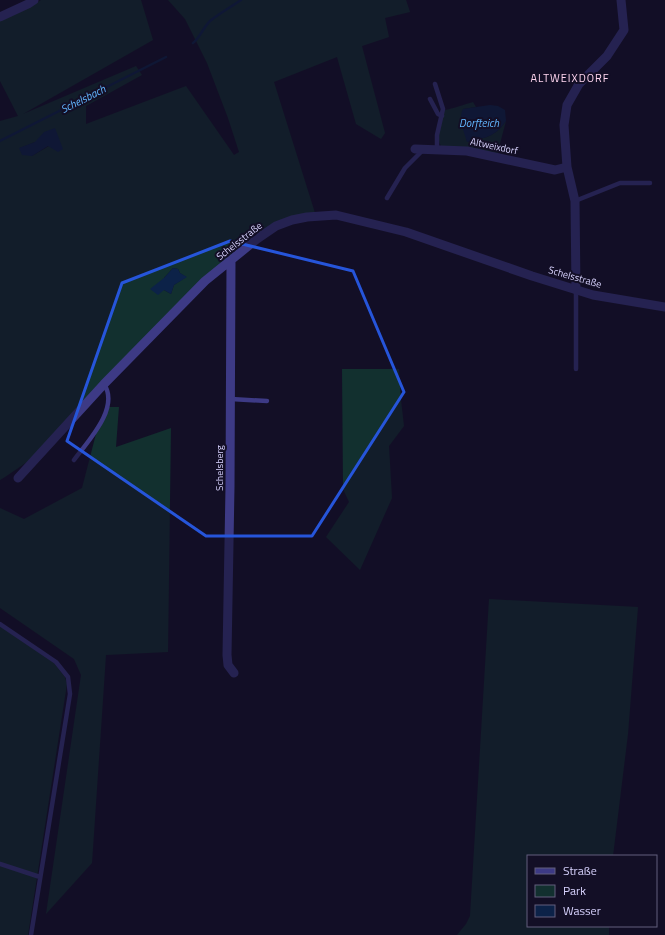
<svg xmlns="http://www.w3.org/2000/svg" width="665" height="935" font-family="'Titillium Web',sans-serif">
	<rect width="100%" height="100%" fill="#130f26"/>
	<path fill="#12302f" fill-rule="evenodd" d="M41,0H141L153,40L23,114L136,66L142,75L86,106V124L186,86L234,155L239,152L228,118L207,63L185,19L168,0H406L410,12L385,18L389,37L362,46L385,133L381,139L356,124L337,57L274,82L315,213L275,222L245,243L30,460L5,477L0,480V121L18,116L0,81V19L31,6ZM35,142L63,149L49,146L32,156L20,148ZM173,268L178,269L180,273L186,277L174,285L171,294L164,290V278Z
		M473,102L476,107L463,109L467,142C485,138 495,137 506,121L497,155L441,146C435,137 442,120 444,110C449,110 466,104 473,102Z
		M342,369H399L401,400L404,426L389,446L392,498L360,570L326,537L349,502L343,489Z
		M108,407H119L116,447L171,428L168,652L106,655L92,863L46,914L81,675L74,659L0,608V508L24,519L82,488L97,430Z
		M489,599L638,607L628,734L613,856H528V926H609V935H457L466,924L470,916Z
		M0,626L54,663L65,677L67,684L28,935H0Z"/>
	<path fill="#0c2248" d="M490,105L498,106L505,110L506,121C495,137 485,138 467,142C464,132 458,118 463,109Z
		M55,128L63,149L58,152L48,146L32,156L22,155L19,148L35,142L44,132Z
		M173,268L178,269L180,273L187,277L174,285L171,294L164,290L158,295L150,289L164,278Z"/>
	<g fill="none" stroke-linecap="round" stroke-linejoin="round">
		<path stroke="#0c2248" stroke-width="2.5" d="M193,43C199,39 203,28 210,21C220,13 231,7 241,0
			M0,141L166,57"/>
		<path stroke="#3d3a85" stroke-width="4.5" d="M435,84L443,109L437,135V150
			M430,99L438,114L442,116
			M387,198L405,168L423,150
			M575,201L620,183H650
			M576,290V369
			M231,399L267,401
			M74,460C88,441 120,408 104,384
			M0,624L56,662L68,677L70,694L31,935
			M0,864L40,877"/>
		<path stroke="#3d3a85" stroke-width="9" d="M0,17L28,4L34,0
			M415,149L467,151L555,170L567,167
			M231,261L230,487L227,655L228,665L234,673
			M576,290L575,201L567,167L564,125L567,105L579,84L607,56L624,30L621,0
			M18,478L104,384L205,281L257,239L276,226L292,220L307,217L336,215L406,232L532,276L593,295L665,307"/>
	</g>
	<path d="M0 0H665V935H0ZM230,241L353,271L404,392L312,536H206L67,441L122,283Z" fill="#130f26" fill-opacity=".55" fill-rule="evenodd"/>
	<path fill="none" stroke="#2655da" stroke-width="3" stroke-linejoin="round" d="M230,241L353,271L404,392L312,536H206L67,441L122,283Z"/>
	<g text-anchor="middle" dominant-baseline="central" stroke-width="4" stroke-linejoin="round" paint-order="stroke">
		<g font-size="10" fill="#d9d4ff" stroke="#130f26">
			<text transform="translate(494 146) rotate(12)">Altweixdorf</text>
			<text transform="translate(239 241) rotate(-38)">Schelsstraße</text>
			<text transform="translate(575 277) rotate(16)">Schelsstraße</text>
			<text transform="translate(219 468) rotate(-90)">Schelsberg</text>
		</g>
		<g font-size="11" letter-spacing="1" fill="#ffd6f0" stroke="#130f26">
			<text x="570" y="78">ALTWEIXDORF</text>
		</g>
		<g font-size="11" font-style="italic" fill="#62b6ff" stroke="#130f26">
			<text transform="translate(83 99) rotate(-27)">Schelsbach</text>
			<text x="479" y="123">Dorfteich</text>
		</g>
	</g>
	<rect x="527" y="855" width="130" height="72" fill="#130f26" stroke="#625e7d"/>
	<rect x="535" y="868" width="20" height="6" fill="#3d3a85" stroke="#625e7d"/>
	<text x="563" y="875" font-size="12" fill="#d9d4ff">Straße</text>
	<rect x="535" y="885" width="20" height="12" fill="#12302f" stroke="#625e7d"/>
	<text x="563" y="895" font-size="12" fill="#d9d4ff">Park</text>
	<rect x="535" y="905" width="20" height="12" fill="#0c2248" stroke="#625e7d"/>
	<text x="563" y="915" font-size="12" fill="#d9d4ff">Wasser</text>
</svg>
